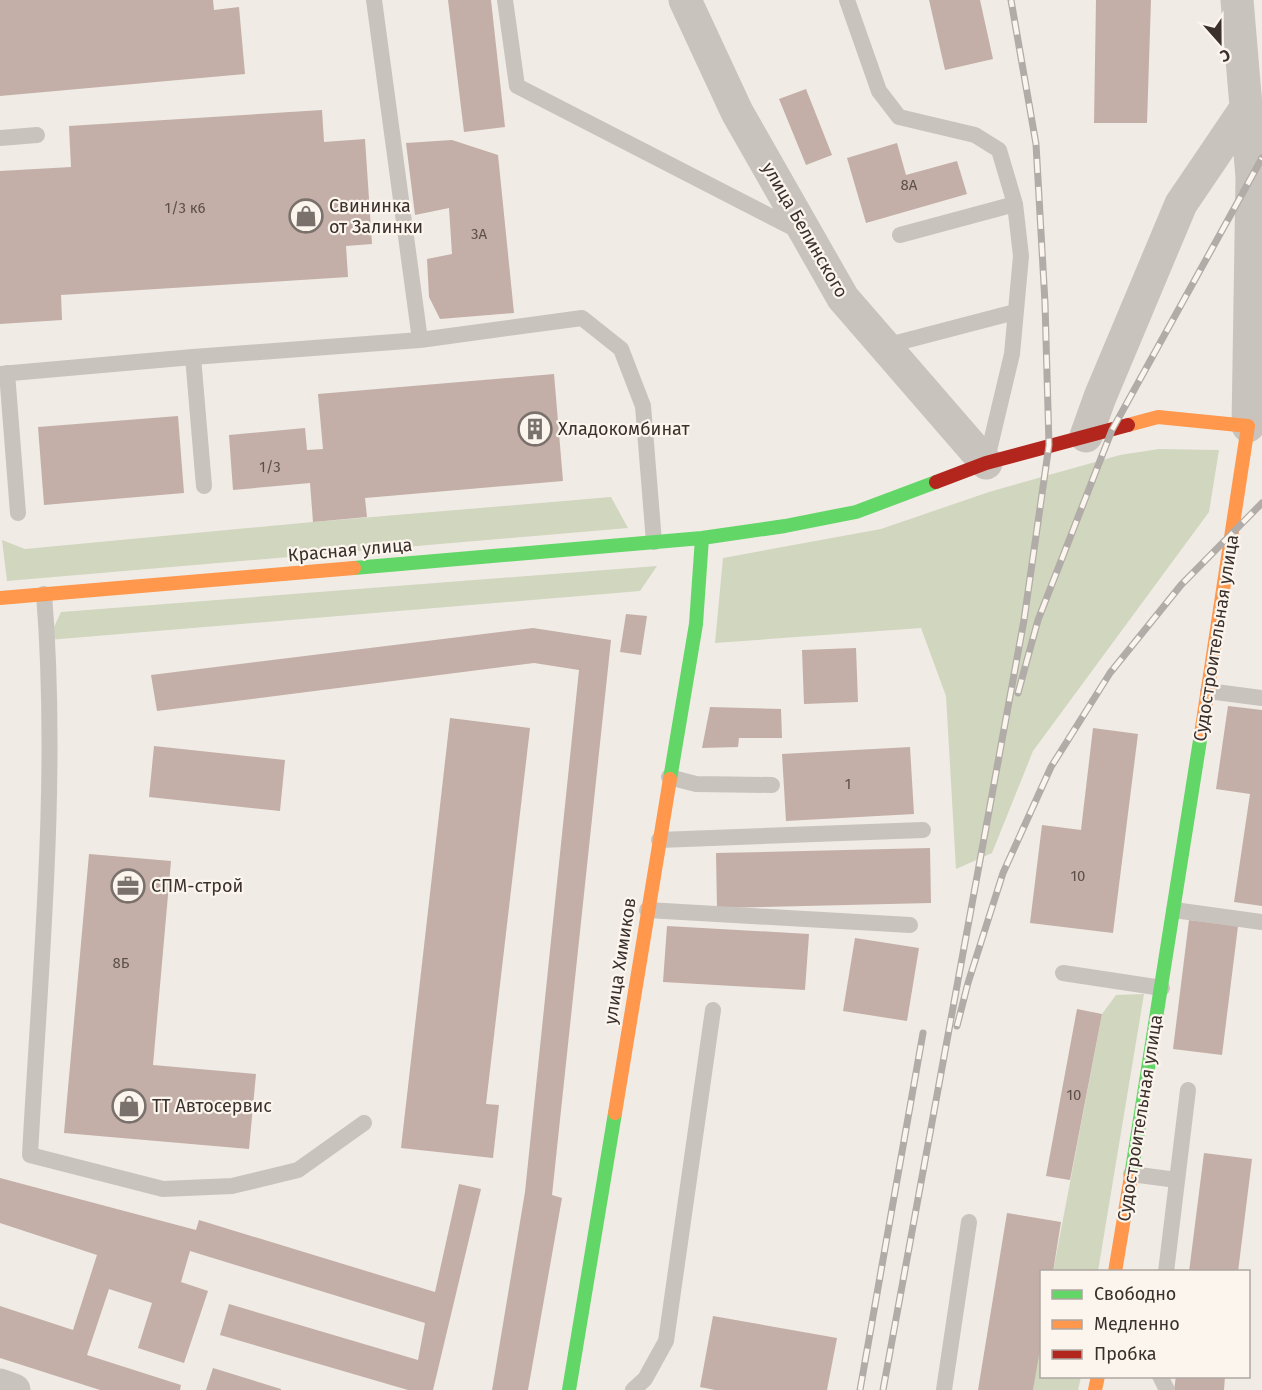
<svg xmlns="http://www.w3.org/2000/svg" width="1262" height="1390" font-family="'Fira Sans',sans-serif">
	<rect width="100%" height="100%" fill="#f0ebe5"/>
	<path fill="#d1d6bf" d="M1159,449L1219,450L1209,512L1033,751L992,853L956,869L946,696L921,628L715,643L723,558L881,529L989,492L1120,455Z
		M611,497L628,528L7,581L2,540L25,549L313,522Z
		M657,566L640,591L48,640L61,612Z
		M1144,994L1098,1271L1053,1272L1102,1014L1116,995Z
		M1041,1338L1042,1376L1081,1377L1078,1390H1033Z"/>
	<path fill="#c3afa7" d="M0,0H213L214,10L239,7L245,74L0,96Z
		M448,0H491L505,127L464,132Z
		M929,0H980L993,59L945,70Z
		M1096,0H1151L1147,123H1094Z
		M806,89L832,155L806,165L779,99Z
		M322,110L324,142L365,139L372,244L346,246L348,277L61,295L62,320L0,324V171L71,167L69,126Z
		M452,140L498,155L514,313L440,319L429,297L427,259L452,254L449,208L415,215L406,143Z
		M897,143L906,175L957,161L967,194L866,223L847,158Z
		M554,374L563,481L365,498L367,517L313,522L310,483L233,490L229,435L305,428L307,450L323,449L318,394Z
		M178,416L184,493L44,505L38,427Z
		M626,614L647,616L641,655L620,652Z
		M533,628L611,640L552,1195L562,1198L528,1390H492L525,1192L579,670L534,663L157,711L151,675Z
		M856,648L858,702L804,704L802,650Z
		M1228,706L1262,710V906L1234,902L1250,794L1216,789Z
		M710,707L781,709L782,738H739L738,747L702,748Z
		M450,718L530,728L486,1104L499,1105L493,1158L401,1148Z
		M1093,728L1138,734L1113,933L1030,923L1042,825L1081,830Z
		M154,746L285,760L280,811L149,797Z
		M910,747L914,814L786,821L782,754Z
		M930,848L931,903L717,908L716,853Z
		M89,854L171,861L153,1065L256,1074L249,1149L64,1133Z
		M1189,920L1238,926L1222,1055L1173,1049Z
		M667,926L809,934L805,990L663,982Z
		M855,938L919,948L907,1021L843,1011Z
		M1077,1009L1102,1014L1070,1180L1046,1176Z
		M1204,1153L1252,1159L1238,1272H1189Z
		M0,1178L196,1230L199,1220L435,1292L459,1184L481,1189L433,1390H408L220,1335L229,1304L418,1360L425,1323L190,1251L181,1282L208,1291L184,1363L138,1348L152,1303L109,1289L87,1355L181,1385L180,1390H100L0,1358V1306L73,1330L97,1255L0,1223Z
		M1007,1213L1061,1222L1053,1272H1042V1338L1033,1390H978Z
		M713,1316L837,1338L827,1390H715L700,1387Z
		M213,1368L281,1389V1390H206Z
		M1176,1376H1225L1224,1390H1174Z"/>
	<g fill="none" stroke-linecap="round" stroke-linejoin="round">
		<path stroke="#c9c3be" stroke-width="16" d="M374,0L420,340
			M505,0L517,86L799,231
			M847,0L879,91L899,117L975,135L999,150L1015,204
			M0,138L37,135
			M900,235L1015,204L1021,256L1012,354L986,463
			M885,346L1015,312
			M193,357L204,486
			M7,373L18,513
			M0,374L193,357L420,340L582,318L621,349L643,406L654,542
			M44,594C59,780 40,969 30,1155L163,1189L232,1186L298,1170L364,1123
			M1208,691L1262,698
			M669,777L696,784L772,785
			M659,840L923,830
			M647,910L910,925
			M1174,910L1262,922
			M1063,973L1162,988
			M1131,1174L1177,1180
			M1166,1272L1188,1090
			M1160,1376L1167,1390
			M633,1390L645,1379L666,1341L713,1010
			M944,1390L969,1222"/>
		<path stroke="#c9c3be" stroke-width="33" d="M685,0L737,112L843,298L986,463
			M1237,0L1252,177L1248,426
			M1086,436L1100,397L1181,204L1246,108
			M0,1385L14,1390"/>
		<path stroke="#63d668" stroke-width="14" d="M354,568L702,538L785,526L856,512L936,482
			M670,779L696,624L702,538
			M1131,1176L1201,734
			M569,1390L615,1113"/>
		<path stroke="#ff974d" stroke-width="14" d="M1128,425L1158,417L1248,426L1201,734
			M0,598L354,568
			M615,1113L670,779
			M1115,1272L1131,1176
			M1095,1390L1098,1376"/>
		<path stroke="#b3261e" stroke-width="14" d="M936,482L986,463L1128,425"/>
		<defs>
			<path id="rail" d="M1018,693L1038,620L1112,430L1262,158
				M957,1026L968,983L1003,873L1051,767L1110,673L1181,585L1262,503
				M860,1390L923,1033
				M883,1390L1024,620L1049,445L1045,303L1036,144L1011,0"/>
		</defs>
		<use href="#rail" stroke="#b1aca8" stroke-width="7"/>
		<use href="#rail" stroke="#fbf5ee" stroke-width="4.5" stroke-dasharray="14" stroke-linecap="butt"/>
	</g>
	<defs>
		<symbol id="shop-ring" viewBox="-11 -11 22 22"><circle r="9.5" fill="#fbf5ee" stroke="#7a716c" stroke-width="1.5"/><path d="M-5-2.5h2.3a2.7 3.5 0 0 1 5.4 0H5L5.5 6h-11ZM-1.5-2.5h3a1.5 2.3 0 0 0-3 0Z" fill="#7a716c"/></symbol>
		<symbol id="building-ring" viewBox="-11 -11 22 22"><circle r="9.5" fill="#fbf5ee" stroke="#7a716c" stroke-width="1.5"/><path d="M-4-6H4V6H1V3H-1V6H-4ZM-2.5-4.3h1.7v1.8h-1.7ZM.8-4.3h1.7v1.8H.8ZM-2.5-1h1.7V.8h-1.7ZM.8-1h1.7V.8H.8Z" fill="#7a716c"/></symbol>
		<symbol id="office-ring" viewBox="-11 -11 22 22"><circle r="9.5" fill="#fbf5ee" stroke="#7a716c" stroke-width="1.5"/><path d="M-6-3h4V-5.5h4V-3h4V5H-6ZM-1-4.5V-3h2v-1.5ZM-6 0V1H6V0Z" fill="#7a716c"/></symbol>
	</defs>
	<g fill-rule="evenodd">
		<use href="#shop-ring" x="287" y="197" width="38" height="38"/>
		<use href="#building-ring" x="516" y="410" width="38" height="38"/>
		<use href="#office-ring" x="109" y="867" width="38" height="38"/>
		<use href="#shop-ring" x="110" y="1087" width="38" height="38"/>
	</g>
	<g text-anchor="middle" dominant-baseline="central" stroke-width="4.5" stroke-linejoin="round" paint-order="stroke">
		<g font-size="15" fill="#5d504a">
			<text x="909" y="185">8А</text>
			<text x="185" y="208">1/3 к6</text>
			<text x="479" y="234">3А</text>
			<text x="270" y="467">1/3</text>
			<text x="848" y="784">1</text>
			<text x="1078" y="876">10</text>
			<text x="121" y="963">8Б</text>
			<text x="1074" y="1095">10</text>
		</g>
		<g font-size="18" fill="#3b302b" stroke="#fbf5ee" text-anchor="start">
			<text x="329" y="206">Свининка<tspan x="329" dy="21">от Залинки</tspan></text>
			<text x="558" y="429">Хладокомбинат</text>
			<text x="151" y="886">СПМ-строй</text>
			<text x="152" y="1106">ТТ Автосервис</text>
		</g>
		<g font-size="18" fill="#3b302b" stroke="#fbf5ee">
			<text transform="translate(805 230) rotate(60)">улица Белинского</text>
			<text transform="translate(350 550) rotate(-5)">Красная улица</text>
			<text transform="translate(1216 638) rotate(-81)">Судостроительная улица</text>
			<text transform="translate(620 961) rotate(-81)">улица Химиков</text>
			<text transform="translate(1140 1118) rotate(-81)">Судостроительная улица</text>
		</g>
	</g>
	<rect x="1040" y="1270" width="210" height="108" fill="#fbf5ee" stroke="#aea6a0" stroke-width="1.5"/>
	<rect x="1052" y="1290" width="30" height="9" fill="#63d668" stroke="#aea6a0" stroke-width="1.5"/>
	<text x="1094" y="1300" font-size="18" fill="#3b302b">Свободно</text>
	<rect x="1052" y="1320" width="30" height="9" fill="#ff974d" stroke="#aea6a0" stroke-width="1.5"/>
	<text x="1094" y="1330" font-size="18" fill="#3b302b">Медленно</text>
	<rect x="1052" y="1350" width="30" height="9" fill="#b3261e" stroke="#aea6a0" stroke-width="1.5"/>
	<text x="1094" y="1360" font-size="18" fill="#3b302b">Пробка</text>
	<g transform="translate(1220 42) rotate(159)" stroke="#fbf5ee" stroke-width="4.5" paint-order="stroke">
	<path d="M0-4.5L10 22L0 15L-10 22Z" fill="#3b302b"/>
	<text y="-9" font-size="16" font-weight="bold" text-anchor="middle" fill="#3b302b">С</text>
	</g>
</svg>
